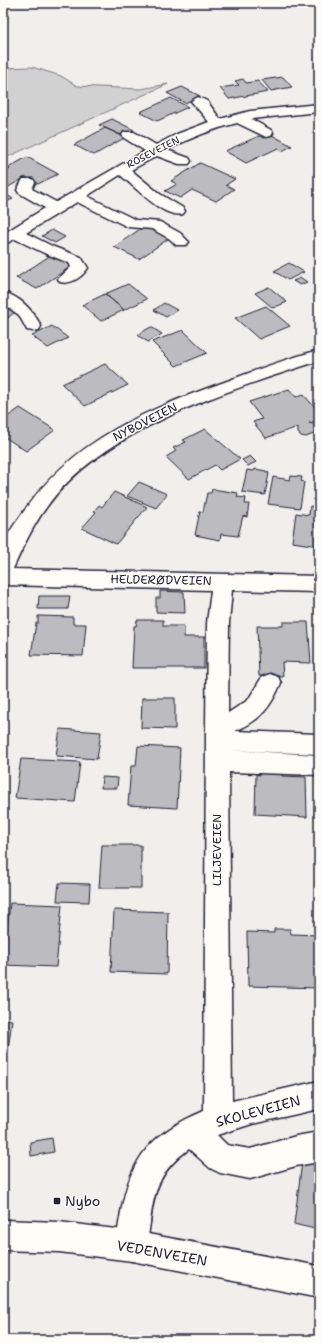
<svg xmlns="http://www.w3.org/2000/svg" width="322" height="1343" font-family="'Shantell Sans',sans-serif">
	<rect width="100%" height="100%" fill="#f0efec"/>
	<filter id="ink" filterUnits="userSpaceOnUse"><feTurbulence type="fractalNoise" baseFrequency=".025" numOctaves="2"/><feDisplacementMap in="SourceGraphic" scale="8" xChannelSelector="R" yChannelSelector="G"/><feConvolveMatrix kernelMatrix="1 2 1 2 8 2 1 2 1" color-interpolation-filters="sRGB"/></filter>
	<g filter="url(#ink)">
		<path fill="#d2d1d1" stroke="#7a7a86" d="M32,67L61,76L77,86L141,89L168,84L3,159V68Z"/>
		<path fill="#bcbcc0" stroke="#22223b" d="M283,77L292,87L271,91L262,80Z
			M243,79L246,83L258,81L268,92L229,99L220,88L239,85L235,81Z
			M182,87L200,96L185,103L167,93Z
			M171,98L188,107L157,121L140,112Z
			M112,119L134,130L122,136L99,125Z
			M105,128L126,137L94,155L74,145Z
			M272,135L292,146L282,151L278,148L246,163L225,151L259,136L264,138Z
			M27,157L58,174L38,184L26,177L3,190V173L10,169L8,168Z
			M200,163L235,179L226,185L234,189L216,201L192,190L180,198L165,191L177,184L171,181Z
			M3,192L13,199L3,203Z
			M146,225L171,237L139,259L114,247Z
			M52,230L65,237L55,243L42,236Z
			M51,255L73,265L37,289L16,278Z
			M289,263L304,272L288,280L274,271Z
			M301,278L307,282L300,285L293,281Z
			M128,284L147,299L124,310L105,294Z
			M269,287L287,302L273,308L255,293Z
			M105,294L124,310L101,321L82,305Z
			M164,303L177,310L166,317L154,310Z
			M3,306L16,311L3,322Z
			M266,306L290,326L259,339L235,318Z
			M52,326L68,338L48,348L32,336Z
			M151,327L162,334L148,342L137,335Z
			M183,330L207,353L176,366L152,342Z
			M105,364L128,385L85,406L62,384Z
			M289,389L296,397L303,394L319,412V420L309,423L313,424L319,432L306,437L301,436L298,433V427L266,438L253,422L262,419L249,402Z
			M20,408L55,430L26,451L3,436V420Z
			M205,429L240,459L220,470L215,465L189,479L166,457L176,451L173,448L186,442L183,440Z
			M250,456L256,462L248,466L242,460Z
			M255,469L266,471V472L269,473L265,495L242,492L247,470L254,471Z
			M291,476L302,477L301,481L304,482L300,508L268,504L273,477L290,480Z
			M139,482L167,494L156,508L127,496Z
			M212,489L238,493L237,497L246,498L245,504H249L247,517L243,516L238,536L221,534L220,540L195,535L200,511L203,512L207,493H211Z
			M114,492L147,507L116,544L82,528L96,512L94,511L99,505L102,507Z
			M310,506L319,508V546L292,542L296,513L309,515Z
			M160,591L184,592L185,613L156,612V598H160Z
			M39,596H70L68,609H38Z
			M38,616L73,617V624H86L83,656L31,655L36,623H38Z
			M137,620H163V626H184V637H204V668H132L134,626H136Z
			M283,622H308L311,663L282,662L283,677L259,676L257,626H283Z
			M142,698H175V729L141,728Z
			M60,729L101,732L97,759L56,756Z
			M138,746L180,748L177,808L128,805L131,766H136Z
			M21,759L80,762L75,802L15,798Z
			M261,767L282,768V776L306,777L307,817L255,814L256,774L260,775Z
			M102,777L118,778L117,788H101Z
			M102,845H141V888H99Z
			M59,883L90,884L89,902L57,901Z
			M10,903L62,905L56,967L3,965Z
			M114,910L168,912L167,974L111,972Z
			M274,929H290L291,934L319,935V988L248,986L247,932L274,933Z
			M3,1019L12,1020L5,1072H3Z
			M52,1138L54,1152L31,1156L30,1142Z
			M303,1154L319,1157V1230L294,1224Z"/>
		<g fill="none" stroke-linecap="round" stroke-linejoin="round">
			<defs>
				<path id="minor" d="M198,97L207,101L220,119L250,111L319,104V112L251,119L271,130L273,133L271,136L266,137L237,123C213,129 190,138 167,150L189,158L191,161L189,164H179L157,156L131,170L160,194L183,208L185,211L183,214C163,219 136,187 120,175L87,196L136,220L160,222L180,233L189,242L186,245H176L170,239L152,229L128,227L77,202L26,233L54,247L81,257L88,268C82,277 71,285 60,282L58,279L71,267L69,263L44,253L15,239L3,245V234L45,208L19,193L17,190L23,179H33L35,182L32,189L56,202L145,151L124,138L122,135L124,132H134L156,145L177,134L209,122L191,101Z
					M3,292C21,297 33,311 41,326L39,330L33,331L27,330L19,315L3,304Z
					M319,350V361C232,389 103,429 48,505C33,525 23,547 13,569L319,576V592L232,590L229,623L228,713L248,700L262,677L270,674L278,677L281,683C271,707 260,721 235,731L319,734V754L229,750L319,755V775L229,772L232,1101L319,1081V1109L252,1124L217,1135L227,1145L250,1149L296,1136L319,1132V1162L296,1166L250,1179L220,1173L210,1168L189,1149C160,1170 154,1189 150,1223C148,1235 148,1246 143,1257L132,1261L121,1257C115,1242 118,1228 121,1212C131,1156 152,1133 204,1111L206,727L207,623L211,590L3,585C3,573 1,560 3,548C5,536 15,524 22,514C72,439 149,409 230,380C259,369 289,358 319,350Z"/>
				<path id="major" d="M3,1220L59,1222L132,1231L319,1266V1298L132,1261L59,1252L3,1250Z"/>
			</defs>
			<use href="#minor" stroke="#22223b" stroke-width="3"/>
			<use href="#major" stroke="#22223b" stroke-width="3"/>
			<use href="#minor" fill="#fdfcf7" fill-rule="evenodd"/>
			<use href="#major" fill="#fdfcf7" fill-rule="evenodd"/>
		</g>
	</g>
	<rect fill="#22223b" stroke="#fdfcf7" stroke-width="1.5" x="53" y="1197" width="8" height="8" rx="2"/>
	<g text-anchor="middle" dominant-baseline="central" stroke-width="3" stroke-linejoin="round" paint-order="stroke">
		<g font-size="10" fill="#22223b" stroke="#fdfcf7">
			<text transform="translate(153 152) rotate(-27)">ROSEVEIEN</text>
		</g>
		<g font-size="12" fill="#22223b" stroke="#fdfcf7">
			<text transform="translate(145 422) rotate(-27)">NYBOVEIEN</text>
			<text transform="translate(161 580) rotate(1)">HELDERØDVEIEN</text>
			<text transform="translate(217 850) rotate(-90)">LILJEVEIEN</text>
		</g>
		<g font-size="14" fill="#22223b" stroke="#fdfcf7">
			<text transform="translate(258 1111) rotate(-15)">SKOLEVEIEN</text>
			<text transform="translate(162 1253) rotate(10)">VEDENVEIEN</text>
		</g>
		<g font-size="14" fill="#22223b" stroke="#fdfcf7" text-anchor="start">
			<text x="65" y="1201">Nybo</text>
		</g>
	</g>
	<rect width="322" height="1343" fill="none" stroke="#fdfcf7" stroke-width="16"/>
	<rect x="8" y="8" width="306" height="1327" fill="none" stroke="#22223b" stroke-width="1.5" filter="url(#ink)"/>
</svg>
